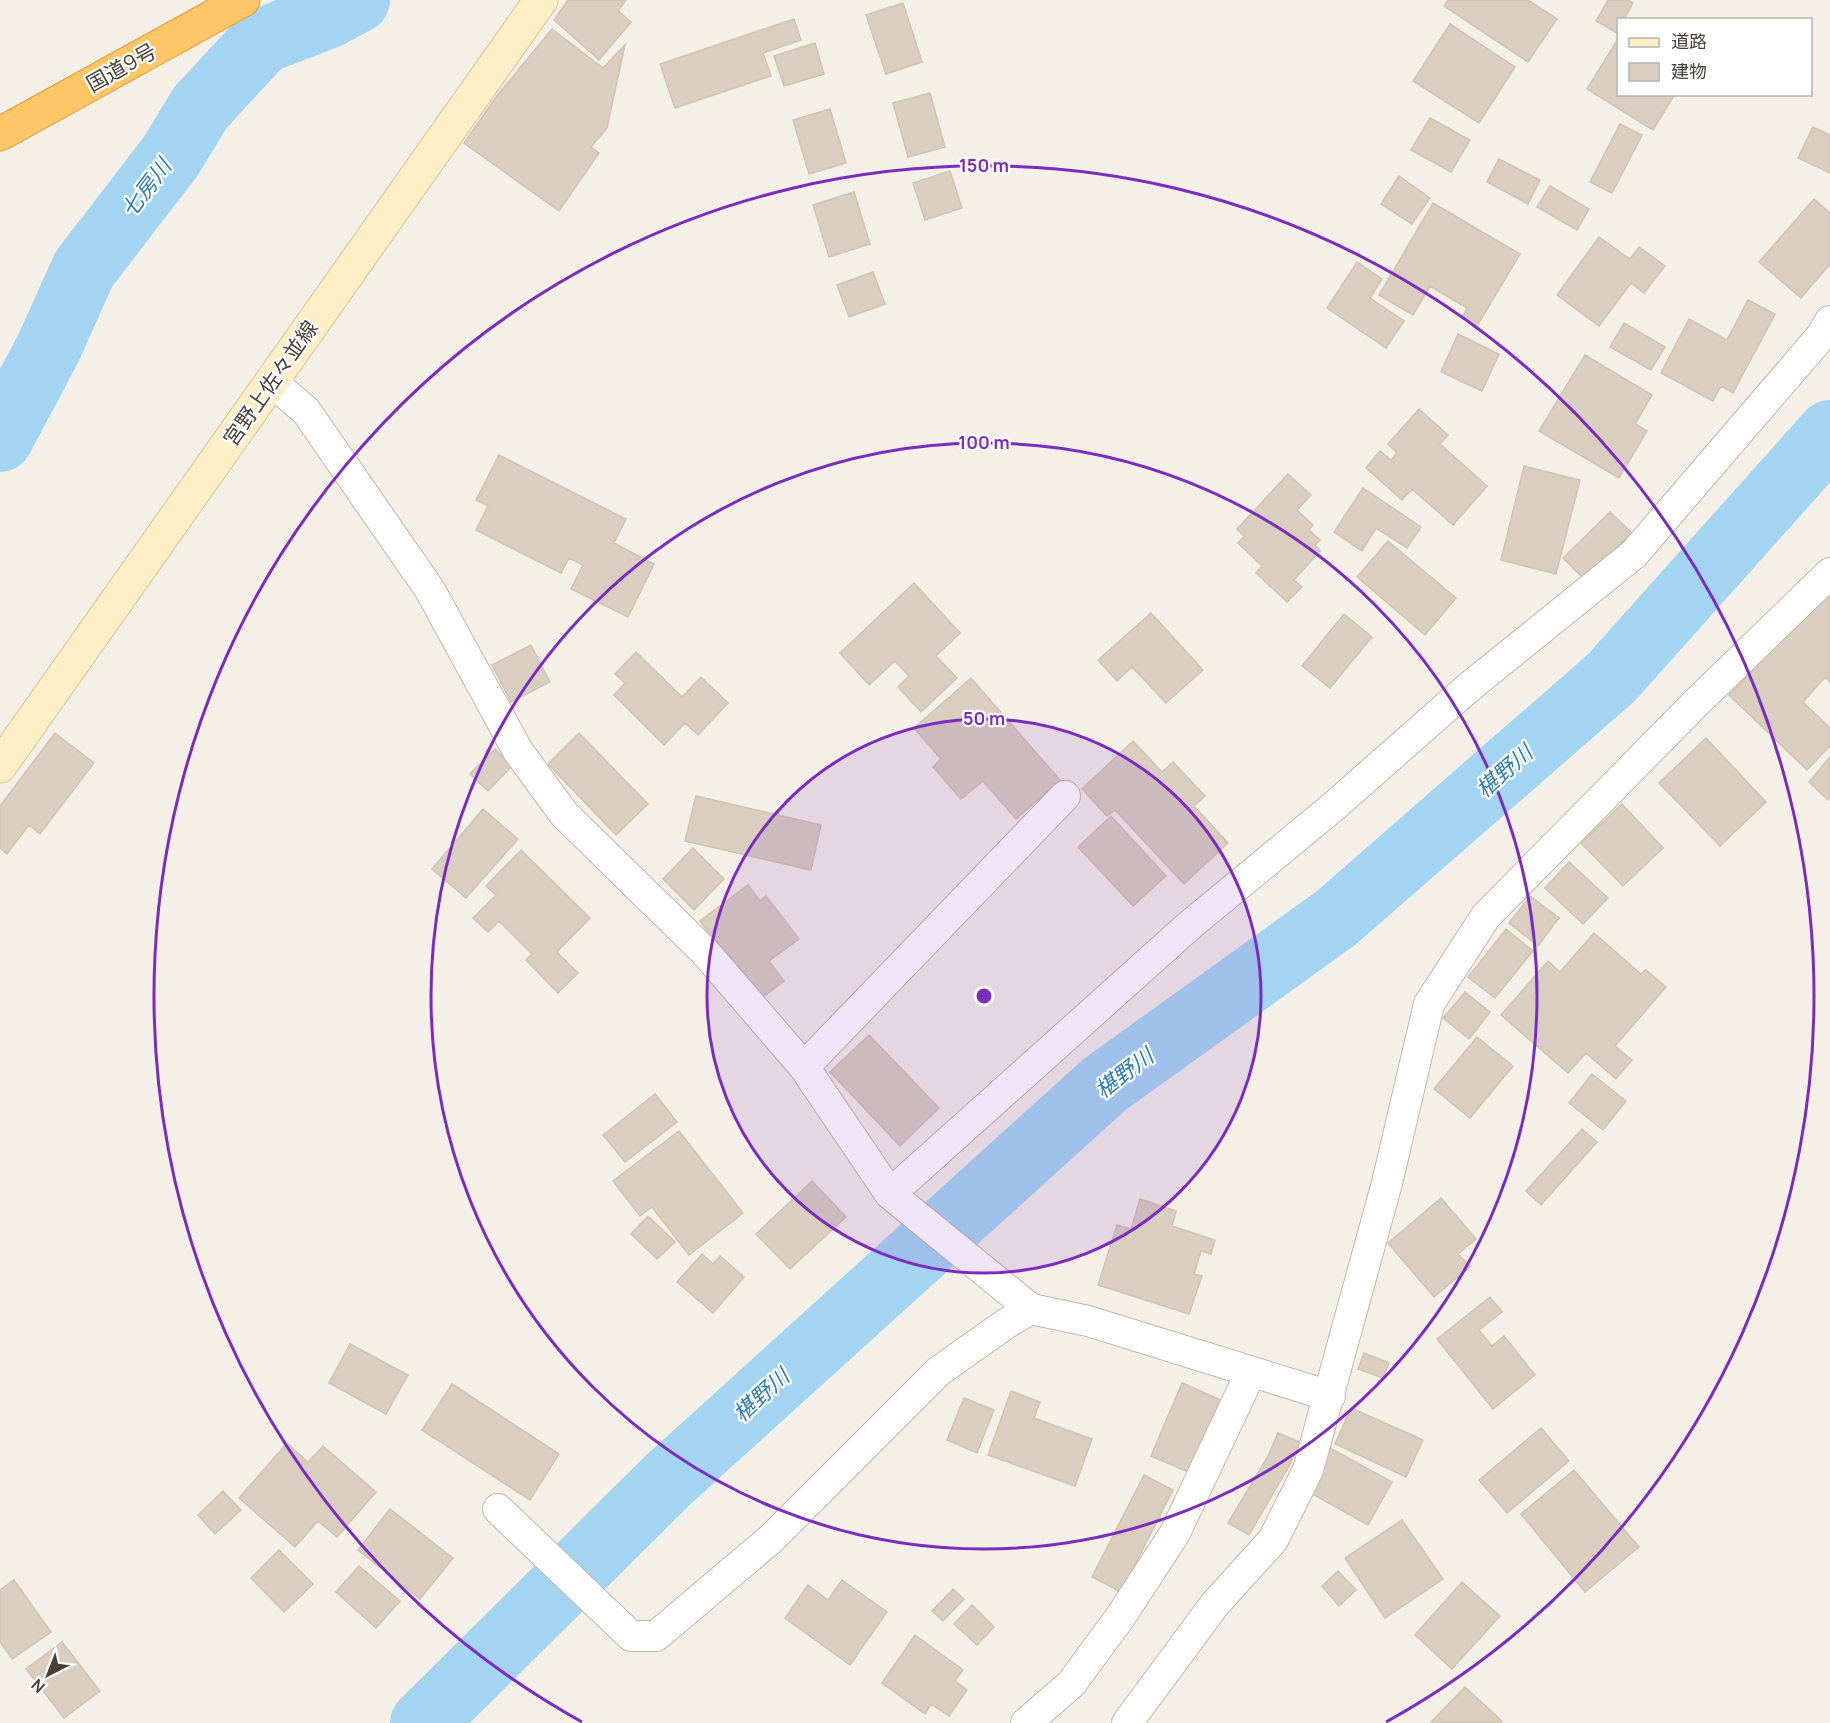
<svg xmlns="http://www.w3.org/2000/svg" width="1830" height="1723" font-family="Manrope,'Noto Sans JP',sans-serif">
	<rect width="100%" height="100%" fill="#f4f0e8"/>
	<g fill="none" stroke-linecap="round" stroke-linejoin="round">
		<path stroke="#a3d5f2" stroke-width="66" d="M0,439L48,349L84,269L171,156L200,108L262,41L329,15L357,0
			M423,1723L669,1479L1104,1085L1336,918L1611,678L1830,433"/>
	</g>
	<path fill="#d9cec0" stroke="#d1c3b0" stroke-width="1.5" d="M568,0H626L618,11L631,22L599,60L554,20Z
		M1448,0H1528L1557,19L1528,62L1444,6Z
		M1608,0H1628L1633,3L1624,20H1618L1617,33L1596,21Z
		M903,3L922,62L886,74L866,15Z
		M794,19L801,40L763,53L771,76L675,108L660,64Z
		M1450,24L1515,67L1479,123L1413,81Z
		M552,29L603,68L625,45L607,128L591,147L599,153L559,211L464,143L496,97Z
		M1618,39V94H1675L1653,130L1587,89Z
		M815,43L824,74L784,86L774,56Z
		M930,93L945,147L908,157L893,103Z
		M830,109L846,163L809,174L793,120Z
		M1430,118L1470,140L1451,172L1411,150Z
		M1620,124L1642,135L1612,193L1590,182Z
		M1813,127L1830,135V173L1798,158Z
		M1499,159L1540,180L1528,204L1487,182Z
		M950,171L962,208L925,220L913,183Z
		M1399,176L1430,198L1412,224L1381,204Z
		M1550,186L1589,209L1577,230L1537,207Z
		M854,192L870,244L829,257L813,205Z
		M1814,199L1830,213V264L1801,298L1759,262Z
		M1433,203L1520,254L1477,326L1462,318L1467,308L1430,286L1413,315L1379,295Z
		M1599,237L1630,259L1639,247L1665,266L1644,293L1631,283L1599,326L1557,295Z
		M1357,262L1382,279L1370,298L1404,321L1386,348L1327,308Z
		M873,272L885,304L849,317L837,285Z
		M1748,300L1775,314L1733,393L1721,386L1713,401L1661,373L1689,319L1727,340Z
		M1624,323L1665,347L1651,370L1610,347Z
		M1458,334L1499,354L1482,391L1441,372Z
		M1585,355L1652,395L1635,424L1647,431L1619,478L1539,431Z
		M1419,409L1448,435L1440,444L1487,486L1453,525L1412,489L1402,500L1366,468L1380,451L1391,460L1397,453L1388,444Z
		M499,455L626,519L614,543L654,564L628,617L571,589L583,565L569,558L561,573L476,530L488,506L476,500Z
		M1524,466L1580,480L1556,574L1501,560Z
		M1288,474L1311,495L1297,510L1313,525L1309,530L1320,540L1315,545L1320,551L1294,580L1302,587L1287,602L1256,573L1262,566L1238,543L1244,536L1237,529Z
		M1363,488L1421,527L1407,548L1376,528L1362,551L1334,532Z
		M1610,512L1632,533L1584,579L1563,558Z
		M1388,541L1456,598L1425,635L1357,577Z
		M914,583L960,633L936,656L957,678L921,712L898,687L909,676L895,661L869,685L840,653Z
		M1825,594L1830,598V682L1825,677L1803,702L1830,728V746L1807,770L1729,695Z
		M1151,613L1203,670L1166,703L1132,667L1117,681L1098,660Z
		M1344,614L1372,637L1330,688L1302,666Z
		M531,645L550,682L511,702L492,665Z
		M636,652L682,697L701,677L728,703L698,735L685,723L664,745L614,695L625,683L615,674Z
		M971,678L1060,780L1016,819L983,781L961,799L933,767L941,759L914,728Z
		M55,733L94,763L40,834L29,825L7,854L0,848V806Z
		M579,733L648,804L616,835L548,764Z
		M1706,738L1766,802L1720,846L1659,783Z
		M1133,741L1162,772L1173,762L1205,796L1194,806L1228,843L1184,884L1115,810L1107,816L1082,789Z
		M495,749L512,766L488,791L470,774Z
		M1830,757V798L1828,800L1809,782Z
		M696,796L821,825L811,870L685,841Z
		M1622,804L1663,848L1623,886L1581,843Z
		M483,809L518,839L466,898L432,869Z
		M1111,816L1166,876L1133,906L1078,847Z
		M693,848L724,879L694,910L663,879Z
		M521,850L590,918L557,952L578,973L558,993L526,960L532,954L499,921L488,932L473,918L496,895L486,886Z
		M1569,862L1608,898L1583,924L1545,888Z
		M748,885L760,901L766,896L799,939L769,961L784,981L759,1000L700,921Z
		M1530,896L1559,918L1538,946L1509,923Z
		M1506,929L1533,951L1495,998L1468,977Z
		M1594,933L1641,974L1646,970L1666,987L1615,1046L1632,1060L1616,1079L1586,1053L1568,1073L1501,1015L1548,961L1560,972Z
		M1465,992L1490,1012L1469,1039L1443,1018Z
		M869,1035L939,1108L900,1146L830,1072Z
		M1477,1037L1513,1066L1470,1118L1434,1089Z
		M1592,1074L1626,1101L1603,1130L1569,1103Z
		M655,1094L677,1122L625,1162L603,1135Z
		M1582,1129L1597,1142L1541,1205L1526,1191Z
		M679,1131L743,1213L689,1255L652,1207L640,1216L613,1181Z
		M812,1181L846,1217L790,1269L756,1234Z
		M1441,1198L1476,1239L1458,1254L1470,1267L1434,1297L1388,1243Z
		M1140,1199L1176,1211L1172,1226L1215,1240L1211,1254L1201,1251L1194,1274L1202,1276L1189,1314L1098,1285L1117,1225L1131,1229Z
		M648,1216L675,1242L657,1259L631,1234Z
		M702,1254L713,1264L720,1256L744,1277L713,1313L677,1282Z
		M1490,1297L1502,1312L1479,1330L1492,1346L1504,1336L1535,1375L1493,1409L1437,1339Z
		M350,1344L408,1375L386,1414L329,1383Z
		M1364,1353L1389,1363L1383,1378L1358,1369Z
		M1182,1383L1223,1401L1193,1474L1151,1456Z
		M452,1384L559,1454L530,1500L422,1430Z
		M1011,1391L1040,1402L1034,1418L1092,1439L1075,1486L988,1455Z
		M964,1398L994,1410L977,1453L947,1440Z
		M1351,1408L1423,1440L1406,1477L1335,1444Z
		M1541,1428L1569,1461L1507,1513L1479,1480Z
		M1278,1433L1300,1442L1288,1468L1249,1535L1228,1523L1268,1456Z
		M287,1443L308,1462L323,1446L376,1492L337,1537L318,1521L295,1547L239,1498Z
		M1330,1448L1392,1482L1368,1525L1307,1491Z
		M1574,1470L1639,1547L1585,1592L1521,1514Z
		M1144,1475L1173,1490L1121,1592L1092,1577Z
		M223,1491L241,1510L215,1534L198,1515Z
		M390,1509L453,1558L420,1599L358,1550Z
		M1402,1520L1443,1579L1385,1618L1345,1558Z
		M279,1550L313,1584L284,1612L251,1578Z
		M359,1566L400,1601L376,1628L336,1592Z
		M1338,1571L1356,1590L1339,1606L1322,1586Z
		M14,1580L51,1632L12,1659L0,1642V1590Z
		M842,1580L887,1612L850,1665L785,1618L808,1585L828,1600Z
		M1462,1582L1500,1616L1452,1669L1415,1635Z
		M953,1589L964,1599L943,1621L932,1611Z
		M972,1605L994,1627L977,1645L954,1624Z
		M915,1635L963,1670L955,1681L967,1690L949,1716L931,1704L925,1714L882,1683Z
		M62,1642L100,1691L64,1718L26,1669Z
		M1465,1687L1502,1721L1500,1723L1431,1722Z"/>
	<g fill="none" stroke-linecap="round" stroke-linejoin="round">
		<defs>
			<path id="street" d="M271,381L306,411L430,590L518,751L564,814L705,952L804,1067L890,1194L1031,1309L1088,1321L1330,1396
				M804,1067L1065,796
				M890,1194L1190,925L1333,807L1468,688L1634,554L1822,335L1830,321
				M498,1509L631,1636H656L772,1538L939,1371L1007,1323L1031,1309
				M1026,1723L1071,1684L1121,1616L1175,1533L1251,1372
				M1127,1723L1215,1604L1273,1540L1308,1470L1387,1183L1429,1004L1486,916L1698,701L1830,573"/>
			<path id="secondary" d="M0,766L541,0"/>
			<path id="highway" d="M0,134L243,0"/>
		</defs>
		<use href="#street" stroke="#c0b7aa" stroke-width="32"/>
		<use href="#secondary" stroke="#d5c297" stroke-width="35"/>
		<use href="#highway" stroke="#e09936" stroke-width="35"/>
		<use href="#street" stroke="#fff" stroke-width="30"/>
		<use href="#secondary" stroke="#ffefc7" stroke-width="33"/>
		<use href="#highway" stroke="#ffc668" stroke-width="33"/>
	</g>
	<circle cx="984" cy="996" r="277" fill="#7b2cbf" fill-opacity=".12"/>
	<g fill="none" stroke="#7b2cbf" stroke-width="3">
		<circle cx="984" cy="996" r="277"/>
		<circle cx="984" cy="996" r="553"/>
		<path d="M582 1722A830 830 0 1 1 1386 1722"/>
	</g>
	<g text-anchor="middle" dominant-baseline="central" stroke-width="4.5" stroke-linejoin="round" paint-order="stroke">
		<g font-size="21" fill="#484036" stroke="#fff">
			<text transform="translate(121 67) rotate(-29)">国道9号</text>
			<text transform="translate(270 383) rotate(-55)">宮野上佐々並線</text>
		</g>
		<g font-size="22" font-style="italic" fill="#2c7dae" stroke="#fff">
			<text transform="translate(146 188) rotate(-53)">七房川</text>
			<text transform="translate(1504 771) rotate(-41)">椹野川</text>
			<text transform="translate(1124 1073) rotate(-37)">椹野川</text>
			<text transform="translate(761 1395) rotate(-42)">椹野川</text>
		</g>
	</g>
	<circle cx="984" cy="996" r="9" fill="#7b2cbf" stroke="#fff" stroke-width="3"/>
	<g font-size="18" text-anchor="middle" font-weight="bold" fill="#7b2cbf" stroke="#fff" stroke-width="4.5" stroke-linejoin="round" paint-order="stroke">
		<text x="984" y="172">150 m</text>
		<text x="984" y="449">100 m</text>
		<text x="984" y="725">50 m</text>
	</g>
	<rect x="1617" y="18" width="195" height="78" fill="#ffffff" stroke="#b6b3af" stroke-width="1.5"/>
	<rect x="1629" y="38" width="30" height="9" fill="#ffefc7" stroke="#b6b3af" stroke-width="1.5"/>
	<text x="1671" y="48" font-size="18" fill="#484036">道路</text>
	<rect x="1629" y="63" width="30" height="18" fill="#d9cec0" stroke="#b6b3af" stroke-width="1.5"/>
	<text x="1671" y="78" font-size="18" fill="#484036">建物</text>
	<g transform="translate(48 1675) rotate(222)" stroke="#ffffff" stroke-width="4.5" paint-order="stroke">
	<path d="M0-4.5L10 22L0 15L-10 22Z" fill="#484036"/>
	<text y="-9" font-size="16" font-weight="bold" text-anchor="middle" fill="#484036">N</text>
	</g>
</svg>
